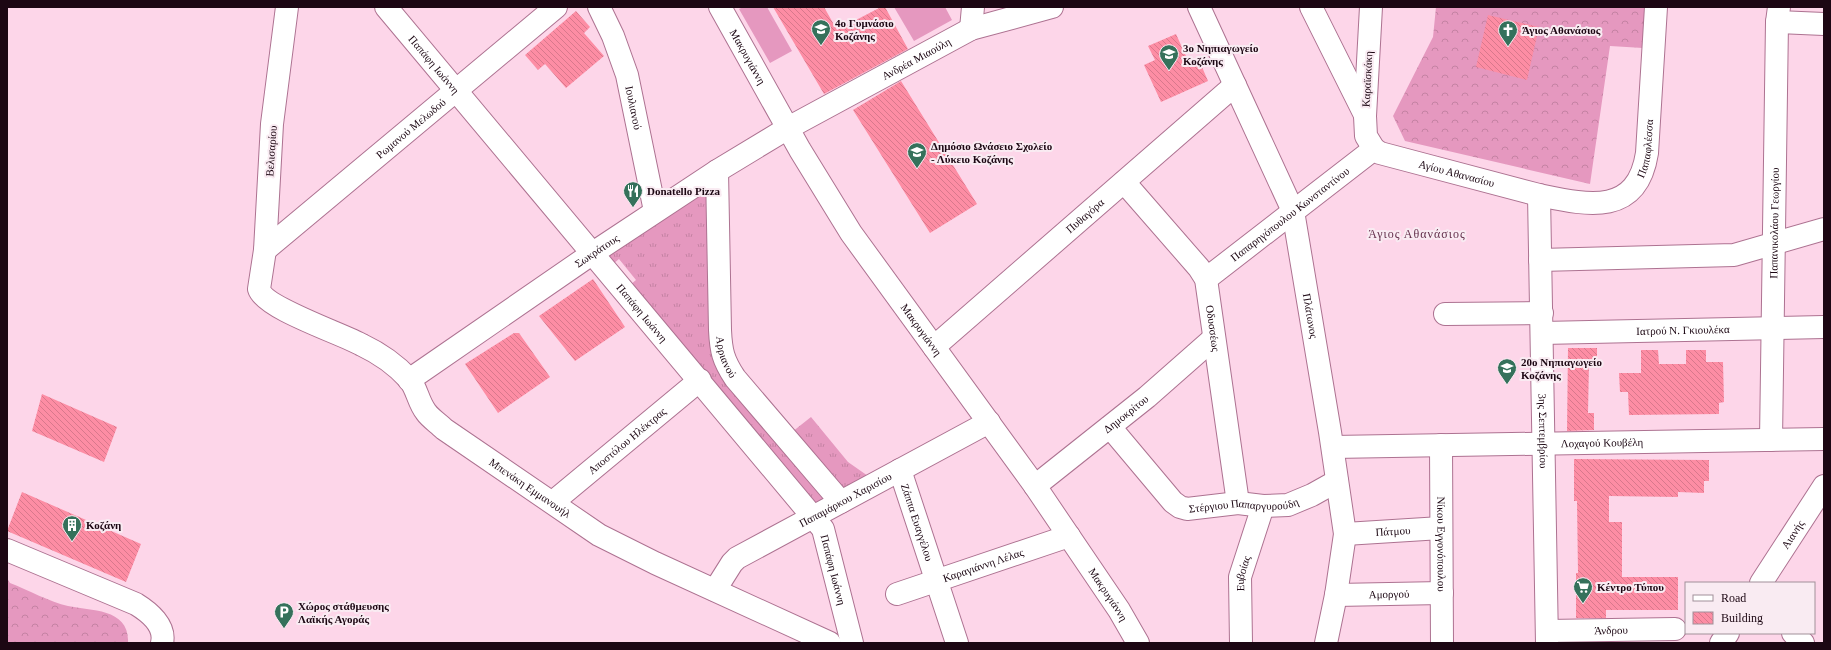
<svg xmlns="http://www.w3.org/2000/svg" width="1831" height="650" font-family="'Times New Roman',serif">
	<defs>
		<pattern id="grass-tufts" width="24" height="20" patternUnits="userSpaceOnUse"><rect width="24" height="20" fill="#e598bf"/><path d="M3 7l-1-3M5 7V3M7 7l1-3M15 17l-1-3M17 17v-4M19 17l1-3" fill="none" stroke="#c482a3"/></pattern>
		<pattern id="forest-crowns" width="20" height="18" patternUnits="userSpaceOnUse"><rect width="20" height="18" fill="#e598bf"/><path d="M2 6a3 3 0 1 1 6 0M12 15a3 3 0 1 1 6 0" fill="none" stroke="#c482a3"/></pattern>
		<pattern id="building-back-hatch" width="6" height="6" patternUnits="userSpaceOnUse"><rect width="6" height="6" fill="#fd8da4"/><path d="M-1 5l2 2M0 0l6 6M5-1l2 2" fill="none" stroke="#d8788c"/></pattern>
	</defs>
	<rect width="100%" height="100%" fill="#fdd6e9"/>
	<path fill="url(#grass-tufts)" d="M708,185L712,344L830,497L818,506L630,285L636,280L619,259L613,264L607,257Z
		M811,417L848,462L868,476L844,489L792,432Z"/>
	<path fill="url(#forest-crowns)" d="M1436,7H1645L1643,48L1610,46L1590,184L1405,141L1393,116L1433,37Z
		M7,578L10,583C28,590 50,602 68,606C91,611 130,608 128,643H7Z"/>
	<path fill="#e598bf" d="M743,7H767L792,51L770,63L739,9Z
		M894,7H945L952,20L914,41Z"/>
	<path fill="url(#building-back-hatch)" d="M773,7H824L837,30L881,7H885L908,49L824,94Z
		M576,11L590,27L584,33L604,56L566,88L545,64L538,70L525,55Z
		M1488,15L1539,27L1527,80L1476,67Z
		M1176,34L1190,65L1199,60L1208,81L1161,102L1144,65L1155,60L1148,46Z
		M901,81L977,204L930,233L853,110Z
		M593,279L625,327L575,361L539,316Z
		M514,333H519L550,377L498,413L465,364Z
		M1568,348H1597V363H1589L1588,413H1594V430L1567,431Z
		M1641,350H1658L1659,364H1686V350H1706V362H1723L1724,402L1719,403V414L1629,415L1628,392H1620L1619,373H1641Z
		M42,394L117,427L104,462L32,431Z
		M1574,459L1709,460V481H1704V493L1678,492V497L1609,496V522H1622V577H1678V610H1606V618H1576V573H1578L1577,501H1574Z
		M22,492L141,544L126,582L7,531Z"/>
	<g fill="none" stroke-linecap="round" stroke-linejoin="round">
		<defs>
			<g id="minor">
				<path id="s1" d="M287,7L272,124L265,250L259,289C264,308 343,334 362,345C379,353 396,365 409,379C417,388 418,402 426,412C430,418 438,423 444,429L599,535L655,563L830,643"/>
				<path id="s2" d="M386,7L823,529L852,643"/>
				<path id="s3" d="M599,7L613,36L627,75L655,211"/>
				<path id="s4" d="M720,7L800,150L851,233L1035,486L1119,610L1138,643"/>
				<path id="s5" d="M1199,7L1293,211L1330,432L1345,534L1336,595L1326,643"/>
				<path d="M1311,7L1365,115"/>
				<path id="s6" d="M1371,7L1365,116L1366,136L1374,149L1380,153L1539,195C1587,205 1637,217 1647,153L1656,7"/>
				<path d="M1777,22L1824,24"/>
				<path d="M971,29L973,7"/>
				<path id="s7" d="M717,171L720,330C721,351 723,360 735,378L841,502"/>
				<path id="s8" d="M1124,182L1199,268L1206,279L1238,503"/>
				<path id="s9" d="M1539,195L1547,643"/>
				<path id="s10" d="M265,250L556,7"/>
				<path d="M1540,260L1734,255L1824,229"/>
				<path id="s11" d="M1206,279L1374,149"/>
				<path d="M1445,314L1542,313"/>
				<path id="s12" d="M1542,333L1824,327"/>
				<path id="s13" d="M934,347L1235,85"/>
				<path id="s14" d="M409,380L593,253L717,171L788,128L971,29L1052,7"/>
				<path id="s15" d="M1110,427L1173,502L1180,507L1187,509L1238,503L1263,506L1288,505L1312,495L1337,481"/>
				<path id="s16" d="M1771,440L1777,22L1779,7"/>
				<path id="s17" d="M1441,445L1442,643"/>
				<path id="s18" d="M1333,447L1824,439"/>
				<path id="s19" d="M900,470L957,643"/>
				<path id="s20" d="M1035,486L1147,397L1214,338"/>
				<path id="s21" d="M553,502L700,380"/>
				<path id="s22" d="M1345,534L1441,528"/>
				<path d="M7,550L136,604C149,612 166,626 162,643"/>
				<path id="s23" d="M1761,583L1824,486"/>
				<path id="s24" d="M715,590L732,563L737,558L989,422"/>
				<path id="s25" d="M897,594L1069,536"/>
				<path id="s26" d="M1336,595L1442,593"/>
				<path id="s27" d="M1547,631L1675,629"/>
				<path d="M1793,633L1803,643"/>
				<path id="s28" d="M1241,643L1240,577L1263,506"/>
				<path d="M1721,643L1728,633"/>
			</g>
		</defs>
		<use href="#minor" stroke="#ad7291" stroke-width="24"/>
		<use href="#minor" stroke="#fff" stroke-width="22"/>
	</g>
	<defs>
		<symbol id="school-pin" viewBox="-11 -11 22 30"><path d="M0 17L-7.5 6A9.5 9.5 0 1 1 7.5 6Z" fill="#35715b" stroke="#f9ebf2"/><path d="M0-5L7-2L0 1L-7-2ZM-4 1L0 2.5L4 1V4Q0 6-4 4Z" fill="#fff"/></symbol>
		<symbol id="church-pin" viewBox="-11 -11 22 30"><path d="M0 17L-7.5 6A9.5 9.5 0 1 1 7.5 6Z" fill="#35715b" stroke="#f9ebf2"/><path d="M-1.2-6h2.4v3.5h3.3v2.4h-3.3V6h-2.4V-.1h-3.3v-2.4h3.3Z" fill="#fff"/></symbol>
		<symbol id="restaurant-pin" viewBox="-11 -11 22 30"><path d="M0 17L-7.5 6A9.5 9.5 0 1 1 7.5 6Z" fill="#35715b" stroke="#f9ebf2"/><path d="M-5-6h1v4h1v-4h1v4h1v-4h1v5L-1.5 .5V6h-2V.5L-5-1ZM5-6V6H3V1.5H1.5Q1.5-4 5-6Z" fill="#fff"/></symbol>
		<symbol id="building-pin" viewBox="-11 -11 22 30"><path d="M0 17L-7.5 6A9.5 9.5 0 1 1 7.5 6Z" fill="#35715b" stroke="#f9ebf2"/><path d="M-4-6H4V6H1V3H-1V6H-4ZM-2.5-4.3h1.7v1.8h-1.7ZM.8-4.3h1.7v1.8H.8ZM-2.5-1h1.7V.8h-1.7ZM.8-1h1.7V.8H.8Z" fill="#fff"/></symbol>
		<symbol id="supermarket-pin" viewBox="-11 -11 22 30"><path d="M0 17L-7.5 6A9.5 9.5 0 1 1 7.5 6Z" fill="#35715b" stroke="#f9ebf2"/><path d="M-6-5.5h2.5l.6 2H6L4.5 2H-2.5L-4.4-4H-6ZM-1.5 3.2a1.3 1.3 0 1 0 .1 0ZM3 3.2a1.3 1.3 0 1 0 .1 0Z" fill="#fff"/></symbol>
		<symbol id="parking-pin" viewBox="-11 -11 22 30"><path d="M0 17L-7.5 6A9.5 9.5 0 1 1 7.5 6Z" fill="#35715b" stroke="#f9ebf2"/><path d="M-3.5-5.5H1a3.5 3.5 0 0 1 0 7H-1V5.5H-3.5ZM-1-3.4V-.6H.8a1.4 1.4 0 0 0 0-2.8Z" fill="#fff"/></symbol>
	</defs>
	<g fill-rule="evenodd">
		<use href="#school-pin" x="810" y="18" width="22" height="30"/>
		<use href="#church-pin" x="1497" y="19" width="22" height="30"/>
		<use href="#school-pin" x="1158" y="43" width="22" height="30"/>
		<use href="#school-pin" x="906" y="141" width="22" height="30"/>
		<use href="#restaurant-pin" x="622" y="180" width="22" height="30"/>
		<use href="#school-pin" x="1496" y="357" width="22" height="30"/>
		<use href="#building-pin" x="61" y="514" width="22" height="30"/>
		<use href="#supermarket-pin" x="1572" y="576" width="22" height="30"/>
		<use href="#parking-pin" x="273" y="601" width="22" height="30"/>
	</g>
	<g text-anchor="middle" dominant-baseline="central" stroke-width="4" stroke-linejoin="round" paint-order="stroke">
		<g font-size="11" font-weight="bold" fill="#1c0713" stroke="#f9ebf2" text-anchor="start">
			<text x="835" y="23">4ο Γυμνάσιο<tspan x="835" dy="13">Κοζάνης</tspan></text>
			<text x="1522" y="30">Άγιος Αθανάσιος</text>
			<text x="1183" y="48">3ο Νηπιαγωγείο<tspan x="1183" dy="13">Κοζάνης</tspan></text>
			<text x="931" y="146">Δημόσιο Ωνάσειο Σχολείο<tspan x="931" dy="13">- Λύκειο Κοζάνης</tspan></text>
			<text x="647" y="191">Donatello Pizza</text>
			<text x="1521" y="362">20ο Νηπιαγωγείο<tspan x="1521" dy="13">Κοζάνης</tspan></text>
			<text x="86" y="525">Κοζάνη</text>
			<text x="1597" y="587">Κέντρο Τύπου</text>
			<text x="298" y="606">Χώρος στάθμευσης<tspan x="298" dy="13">Λαϊκής Αγοράς</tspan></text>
		</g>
		<g font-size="11" fill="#1c0713" stroke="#f9ebf2">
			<text stroke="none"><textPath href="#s4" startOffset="57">Μακρυγιάννη</textPath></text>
			<text stroke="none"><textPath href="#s14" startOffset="601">Ανδρέα Μιαούλη</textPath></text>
			<text stroke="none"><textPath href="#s2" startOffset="75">Παπάφη Ιωάννη</textPath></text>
			<text transform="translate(1367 79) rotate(-87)">Καραϊσκάκη</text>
			<text stroke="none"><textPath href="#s3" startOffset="107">Ιουλιανού</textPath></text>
			<text stroke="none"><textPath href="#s10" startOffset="190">Ρωμανού Μελωδού</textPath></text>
			<text stroke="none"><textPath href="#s6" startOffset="457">Παπαφλέσσα</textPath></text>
			<text transform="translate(271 151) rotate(-86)">Βελισαρίου</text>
			<text stroke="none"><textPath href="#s6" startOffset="231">Αγίου Αθανασίου</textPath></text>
			<text stroke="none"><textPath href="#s11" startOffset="106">Παπαρηγόπουλου Κωνσταντίνου</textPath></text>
			<text stroke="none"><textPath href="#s13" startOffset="200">Πυθαγόρα</textPath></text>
			<text stroke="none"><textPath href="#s16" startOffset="217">Παπανικολάου Γεωργίου</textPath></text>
			<text stroke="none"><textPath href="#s14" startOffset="228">Σωκράτους</textPath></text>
			<text stroke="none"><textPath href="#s2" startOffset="399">Παπάφη Ιωάννη</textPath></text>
			<text stroke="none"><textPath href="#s5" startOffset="331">Πλάτωνος</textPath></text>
			<text stroke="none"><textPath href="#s8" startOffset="177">Οδυσσέως</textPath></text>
			<text stroke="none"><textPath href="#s4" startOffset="381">Μακρυγιάννη</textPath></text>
			<text stroke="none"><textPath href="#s12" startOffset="141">Ιατρού N. Γκιουλέκα</textPath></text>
			<text stroke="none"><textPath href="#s7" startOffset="187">Αρριανού</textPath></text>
			<text stroke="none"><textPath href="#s20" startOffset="116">Δημοκρίτου</textPath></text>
			<text stroke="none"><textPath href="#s9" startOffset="236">3ης Σεπτεμβρίου</textPath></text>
			<text stroke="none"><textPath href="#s21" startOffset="96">Αποστόλου Ηλέκτρας</textPath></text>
			<text stroke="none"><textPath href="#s18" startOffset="269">Λοχαγού Κουβέλη</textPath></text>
			<text stroke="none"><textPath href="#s1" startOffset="627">Μπενάκη Εμμανουήλ</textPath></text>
			<text stroke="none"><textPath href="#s24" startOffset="162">Παπαμάρκου Χαρισίου</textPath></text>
			<text stroke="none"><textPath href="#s15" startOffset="171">Στέργιου Παπαργυρούδη</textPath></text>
			<text stroke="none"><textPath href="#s19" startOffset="55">Ζάππα Ευαγγέλου</textPath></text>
			<text stroke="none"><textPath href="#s22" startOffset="48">Πάτμου</textPath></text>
			<text stroke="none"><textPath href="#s23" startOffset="58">Αιανής</textPath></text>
			<text stroke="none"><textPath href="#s17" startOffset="99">Νίκου Εγγονόπουλου</textPath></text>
			<text stroke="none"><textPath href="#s25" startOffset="91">Καραγιάννη Λέλας</textPath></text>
			<text stroke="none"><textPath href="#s2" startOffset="723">Παπάφη Ιωάννη</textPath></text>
			<text stroke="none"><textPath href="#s28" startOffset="70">Ευβoίας</textPath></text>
			<text stroke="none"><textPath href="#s4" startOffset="705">Μακρυγιάννη</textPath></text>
			<text stroke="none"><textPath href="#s26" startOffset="53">Αμοργού</textPath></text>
			<text stroke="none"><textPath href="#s27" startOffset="64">Άνδρου</textPath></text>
		</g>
		<g font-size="12" letter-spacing="1" fill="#64304c" stroke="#f9ebf2">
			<text x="1417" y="234">Άγιος Αθανάσιος</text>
		</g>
	</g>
	<rect width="1831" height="650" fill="none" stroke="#1c0713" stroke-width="16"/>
	<rect x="1685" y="582" width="130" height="52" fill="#f9ebf2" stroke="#a19099"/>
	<rect x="1693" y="595" width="20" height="6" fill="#ffffff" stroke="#a19099"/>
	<text x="1721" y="602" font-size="12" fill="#1c0713">Road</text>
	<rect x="1693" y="612" width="20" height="12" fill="url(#building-back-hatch)" stroke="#a19099"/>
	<text x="1721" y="622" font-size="12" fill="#1c0713">Building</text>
</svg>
